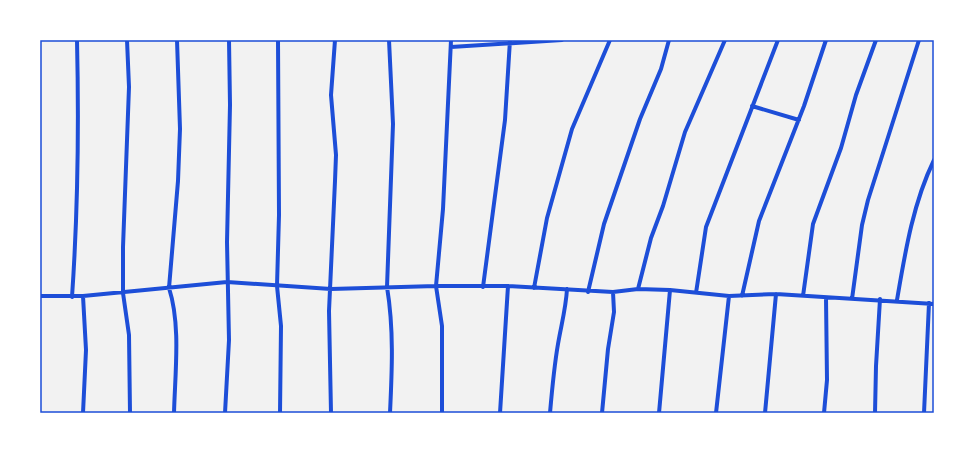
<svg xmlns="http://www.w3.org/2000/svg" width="974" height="453" font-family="Merriweather,serif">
	<rect width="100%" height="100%" fill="#f2f2f2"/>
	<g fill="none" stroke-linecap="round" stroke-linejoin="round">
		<path stroke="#1d4ed8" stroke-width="4" d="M127,40L129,87L123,247V293L129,335L130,413
			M278,40L279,215L277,286L281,326L280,413
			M389,40L393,124L387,287C394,329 392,371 390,413
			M451,47L562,40
			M752,106L799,120
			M483,287L505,120L510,40
			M534,288L547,218L572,129L610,40
			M638,289L651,238L663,206L685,132L725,40
			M588,292L604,224L640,119L661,69L669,40
			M696,293L706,227L778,40
			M40,296H83L227,282L331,289L436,286H508L613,292L638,289L670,290L729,296L776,294L934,304
			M742,296L759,221L804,106L826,40
			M803,296L813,224L841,148L856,95L876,40
			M72,297C78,210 79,127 77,40
			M852,299L862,225L868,200L919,40
			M897,300C905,253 913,203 934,160
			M83,413L86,350L83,296
			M174,413C175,373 181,325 169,288L178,181L180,129L177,40
			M225,413L229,340L227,242L230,105L229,40
			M331,413L329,311L335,181L336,155L331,95L335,40
			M442,413V326L436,286L443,209L451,40
			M500,413L508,286
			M550,413C552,390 554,367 558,344C561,326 566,308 567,289
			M602,413L608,349L614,312L613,292
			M659,413L670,290
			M716,413L729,296
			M765,413L776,294
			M824,413L827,380L826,298
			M875,413L876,366L880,299
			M924,413L929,303"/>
	</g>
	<rect width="974" height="453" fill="none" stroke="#ffffff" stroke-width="82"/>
	<rect x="41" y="41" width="892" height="371" fill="none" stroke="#1d4ed8" stroke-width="1.5"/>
</svg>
